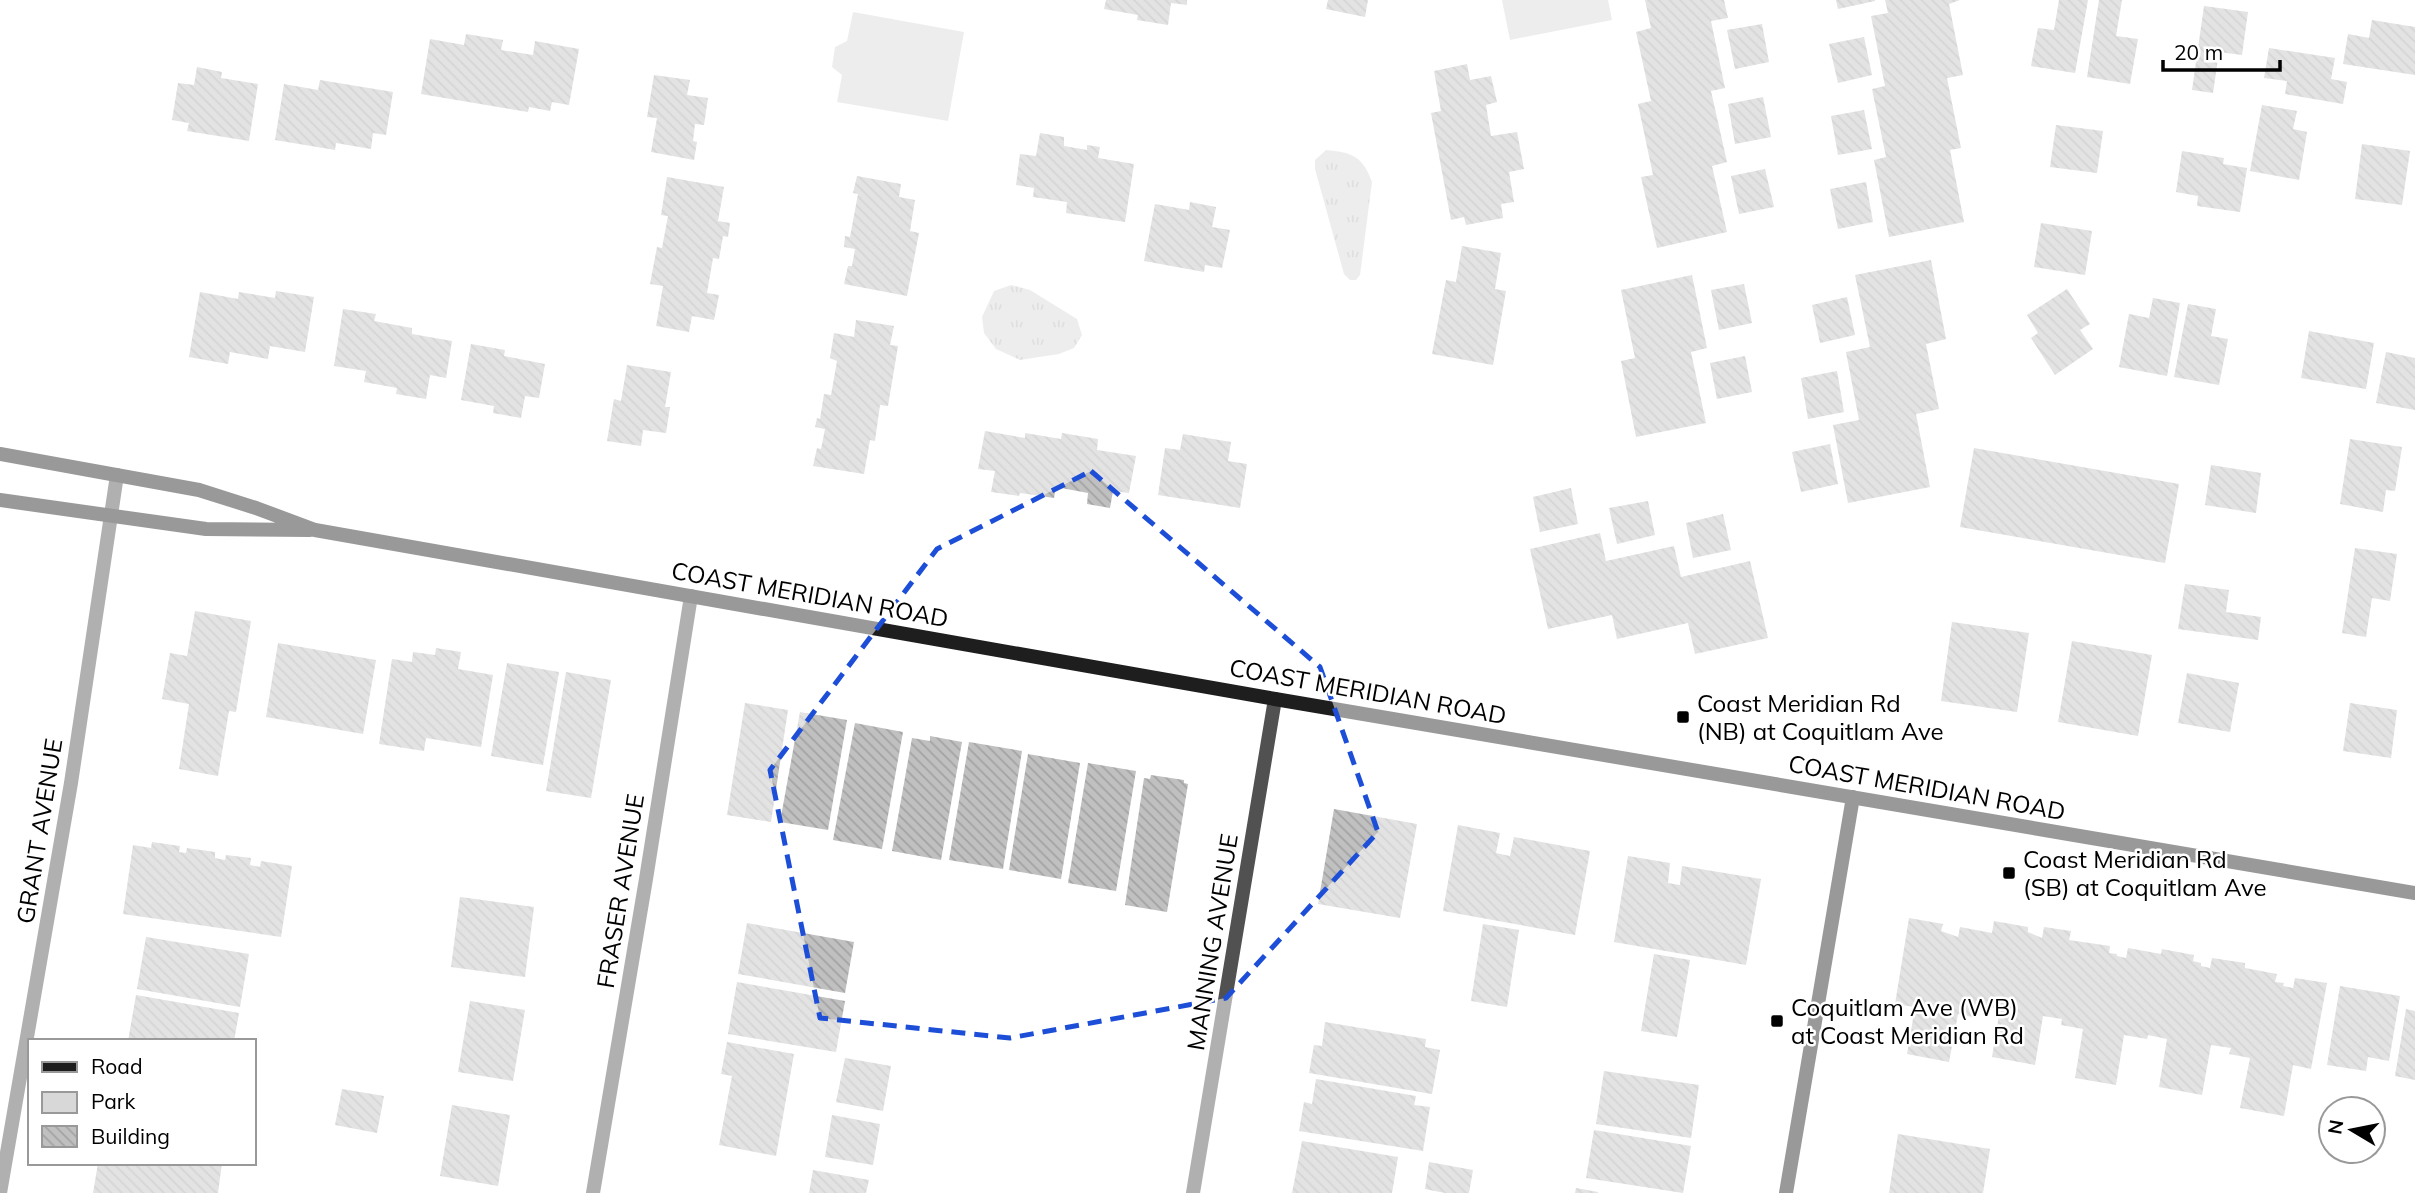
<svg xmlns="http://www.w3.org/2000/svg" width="2415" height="1193" font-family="Mulish,sans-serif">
	<defs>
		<pattern id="grass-tufts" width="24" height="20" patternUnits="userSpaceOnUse" patternTransform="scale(1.75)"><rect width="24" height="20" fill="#d8d8d8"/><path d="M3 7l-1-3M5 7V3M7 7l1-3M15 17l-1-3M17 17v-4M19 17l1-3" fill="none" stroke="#b8b8b8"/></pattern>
		<pattern id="building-back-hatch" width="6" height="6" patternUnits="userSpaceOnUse" patternTransform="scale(1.75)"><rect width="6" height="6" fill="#c0c0c0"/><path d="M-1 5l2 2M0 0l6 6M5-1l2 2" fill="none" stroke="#a3a3a3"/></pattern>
	</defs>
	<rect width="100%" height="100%" fill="#fff"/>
	<path fill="url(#grass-tufts)" d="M1326,150C1351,152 1363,156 1372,182L1360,275L1356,280H1350L1344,274L1315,169V160Z
		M1011,285L1030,290L1077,319L1082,335L1074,348L1059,354L1020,360L996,349L984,333L982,317L994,291Z"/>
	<path fill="#d8d8d8" d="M1502,0H1608L1612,20L1510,40Z
		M853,12L964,32L948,121L837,102L842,75L832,67L835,47L847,41Z"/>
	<path fill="url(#building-back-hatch)" d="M1106,0H1187V5L1171,3L1168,25L1137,20L1138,15L1104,9Z
		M1328,0H1368L1365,17L1326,9Z
		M1645,0H1724L1728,18L1711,21L1725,88L1711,91L1727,162L1712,166L1727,232L1657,248L1641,177L1653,175L1638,104L1651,101L1636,32L1651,28Z
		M1836,0H1875V1L1838,9Z
		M1885,0H1960L1949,4L1963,75L1947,78L1961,148L1950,150L1964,222L1889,237L1874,160L1886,157L1872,89L1885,86L1871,16L1888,13Z
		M2059,0H2088L2075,73L2031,66L2038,28L2054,30Z
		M2099,0H2122L2116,36L2138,39L2130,84L2087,77Z
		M2204,6L2248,12L2242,55L2219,52L2213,93L2192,90Z
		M2372,20L2415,27V75L2343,64L2348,34L2369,38Z
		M1762,24L1769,62L1735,69L1727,30Z
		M466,34L503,40L501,50L533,55L535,41L579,49L569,105L552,102L550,111L529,107L528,112L421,94L430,39L464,45Z
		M1864,37L1872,75L1838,83L1829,44Z
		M2269,48L2335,58L2331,79L2347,82L2343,104L2285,94L2287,81L2264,78Z
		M1467,64L1470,80L1491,76L1497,102L1486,105L1491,136L1517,132L1524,169L1509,172L1514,202L1501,204L1503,218L1466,225L1464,217L1451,220L1431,113L1441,111L1434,71Z
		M197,67L222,72L221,78L258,84L249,141L187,131L189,123L172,120L178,83L194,85Z
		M654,75L690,80L687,95L708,98L704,125L695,124L693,141L697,142L694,160L651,152L657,118L647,117Z
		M320,80L393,92L386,135L373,133L371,149L336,143L335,150L275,140L284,84L318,90Z
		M1763,97L1771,137L1735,144L1728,104Z
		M2262,105L2297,111L2293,129L2307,132L2299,180L2250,171Z
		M1864,110L1872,149L1838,155L1831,116Z
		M2056,125L2103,131L2097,173L2050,167Z
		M1040,133L1064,137V146L1087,150V145L1100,147L1098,158L1134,164L1125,222L1066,213L1067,202L1033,197L1034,188L1016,185L1020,154L1036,156Z
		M2362,144L2410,151L2402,205L2355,199Z
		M2182,151L2224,158L2223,164L2247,168L2240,212L2197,206L2198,196L2176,192Z
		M1765,169L1774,207L1739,214L1731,176Z
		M857,176L901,184L899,197L915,200L910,231L919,233L907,296L844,284L848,266H852L855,249L844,247L845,236L850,237L858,194L853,193Z
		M667,177L724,187L718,221L730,223L728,237L723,236L719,259L713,258L707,293L719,295L714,320L692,316L689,332L656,326L663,286L650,284L657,247L662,248L668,216L661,215Z
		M1866,182L1873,222L1838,229L1830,189Z
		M1190,202L1216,207L1212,227L1230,230L1222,268L1205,265L1204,272L1144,261L1155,204L1189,210Z
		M2041,223L2092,231L2085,275L2034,267Z
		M1462,246L1501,253L1495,289L1506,291L1493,365L1432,354L1446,280L1456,282Z
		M1931,260L1946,339L1926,344L1939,409L1916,414L1930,487L1848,503L1833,425L1859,420L1846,352L1870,347L1855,275Z
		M1692,275L1707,348L1691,352L1706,423L1636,437L1621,361L1635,358L1621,290Z
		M1744,284L1752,323L1719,330L1711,290Z
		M2067,289L2090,324L2080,330L2093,349L2055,375L2031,338L2038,333L2027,315Z
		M276,291L314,297L305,352L270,346L268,359L230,352L228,364L189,357L200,292L238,299L239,292L275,298Z
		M1847,297L1855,335L1820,343L1812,305Z
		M2153,298L2180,303L2167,376L2119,367L2129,314L2149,318Z
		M2188,304L2216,309L2211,336L2228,339L2219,385L2174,377Z
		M343,309L376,314L374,321L412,328V334L452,341L446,378L430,375L426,399L396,394L397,388L364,382L366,371L334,366Z
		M856,320L894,326L890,345L898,346L888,406L880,405L875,441L870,440L864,474L813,466L817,448L821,449L825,429L815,427L817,418L820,419L824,394L831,395L837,361L830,358L834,333L854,337Z
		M2309,331L2374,343L2366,389L2301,378Z
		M471,344L505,350L504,356L545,364L539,398L525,396L521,418L493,413L494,406L461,400Z
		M2386,352L2415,358V410L2376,403Z
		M1745,356L1752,392L1717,399L1710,363Z
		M627,365L671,372L665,407H670L666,433L643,430L641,446L607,441L614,399L621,401Z
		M1837,371L1844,412L1808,419L1801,378Z
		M985,431L1025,438V433L1061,439L1062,433L1098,439L1097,450L1136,456L1129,493L1113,491L1110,508L1087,504L1088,493L1056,487L1054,498L1020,493L1019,496L991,492L995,471L978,469Z
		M1183,434L1231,442L1228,461L1247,464L1240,508L1158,495L1165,448L1180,450Z
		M2350,439L2402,447L2395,491L2386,490L2383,512L2340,504Z
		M1830,444L1838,484L1801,492L1792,452Z
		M1974,448L2179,484L2165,563L1960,527Z
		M2211,465L2261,473L2256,513L2205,505Z
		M1571,488L1578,524L1540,532L1533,497Z
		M1648,501L1655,535L1617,544L1609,508Z
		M1723,514L1731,550L1693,558L1686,523Z
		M1600,533L1606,561L1674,546L1681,577L1750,561L1768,638L1695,654L1688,623L1617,639L1612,615L1548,629L1530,549Z
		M2355,548L2397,554L2390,601L2372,598L2366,637L2342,633Z
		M2185,584L2229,590L2226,612L2261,617L2258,640L2178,629Z
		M195,611L251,621L236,712L229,711L218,776L179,769L189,704L162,699L170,653L187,656Z
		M1952,622L2029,633L2017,712L1941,701Z
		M2072,641L2152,655L2138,736L2058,722Z
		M278,643L376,660L363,734L266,717Z
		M436,648L461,652L458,669L493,675L481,747L426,738L424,751L379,744L392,659L412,662L413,652L435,655Z
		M507,663L559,672L543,765L491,756Z
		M566,672L611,680L591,798L546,791Z
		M2187,673L2239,683L2230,732L2178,723Z
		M745,703L788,710L771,822L727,815Z
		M2350,703L2397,710L2391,758L2343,751Z
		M800,712L847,720L828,830L780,822Z
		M855,723L903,732L882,849L833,840Z
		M930,736L962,742L941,860L892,851L912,738L930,741Z
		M969,742L1022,751L1003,869L949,860Z
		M1028,754L1080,763L1061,879L1009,870Z
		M1088,763L1136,771L1116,891L1068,883Z
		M1151,775L1184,780V783L1188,784L1167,912L1125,905L1144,778L1150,779Z
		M1334,809L1417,824L1400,918L1318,904Z
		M1458,825L1500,833L1496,853L1510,856L1514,837L1590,851L1575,935L1443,911Z
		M152,842L180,846L179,852L186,853L187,848L215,852V858L225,860L226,855L251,858L250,865L260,867L261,861L292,866L281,937L123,914L133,845L151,848Z
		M1628,856L1670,863L1668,883L1680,885L1682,866L1761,879L1746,965L1614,942Z
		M460,897L534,907L525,977L451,967Z
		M1909,918L1943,924L1941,931L1958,937L1960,927L1992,933L1994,921L2028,927V932L2042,938L2044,927L2071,931L2069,940L2110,946L2109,953L2117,954V956L2126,958L2128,948L2161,954L2162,949L2194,955L2193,961L2201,963V966L2210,968L2212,958L2245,963V968L2277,974L2275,982L2284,983L2283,986L2293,988L2295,978L2327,983L2311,1069L2293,1065L2284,1116L2240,1108L2250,1058L2229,1054L2231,1048L2211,1045L2202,1095L2159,1087L2167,1039L2148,1035L2147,1039L2124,1035L2116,1085L2075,1078L2083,1029L2061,1025L2062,1019L2043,1016L2035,1065L1992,1057L2000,1009L1980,1005L1977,1018L1958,1014L1949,1062L1907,1054L1915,1007L1895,1004Z
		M747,923L854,942L845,993L738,974Z
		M1483,924L1519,930L1507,1007L1471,1001Z
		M146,937L249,954L240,1007L137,989Z
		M1654,954L1690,960L1677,1037L1641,1031Z
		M737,982L845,1001L836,1052L728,1034Z
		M2340,986L2400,996L2389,1061L2368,1057L2366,1071L2327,1065Z
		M136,995L239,1013L234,1041H128Z
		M470,1001L525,1010L513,1081L458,1072Z
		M2406,1009L2415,1011V1080L2395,1076Z
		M1325,1022L1426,1039L1425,1047L1440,1050L1432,1094L1309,1073L1314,1045L1322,1046Z
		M727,1042L794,1054L776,1156L719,1145L732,1076L721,1074Z
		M845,1058L891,1066L883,1111L836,1102Z
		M1604,1071L1699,1085L1691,1138L1596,1124Z
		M1316,1079L1416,1096L1414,1105L1430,1107L1423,1151L1299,1131L1304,1102L1312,1104Z
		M342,1089L384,1096L377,1133L335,1125Z
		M452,1105L510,1115L498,1186L440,1176Z
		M832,1115L880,1124L873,1165L825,1157Z
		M1594,1130L1691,1146L1683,1193L1586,1178Z
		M1898,1134L1990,1149L1983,1193H1889Z
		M1302,1141L1398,1157L1392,1193H1292Z
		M1429,1162L1473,1170L1469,1193H1445L1425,1189Z
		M98,1163H222L218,1193H93Z
		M813,1170L869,1180L866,1193H809Z
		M1576,1188L1598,1192V1193H1575Z"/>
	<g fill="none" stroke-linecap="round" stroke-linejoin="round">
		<path stroke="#515151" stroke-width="14" d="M0,1193L71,783L117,475
			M593,1193L646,879L691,596
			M1193,1193L1275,699"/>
		<path stroke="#1e1e1e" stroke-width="14" d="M0,454L199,490L256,508L315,530L1275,699L2415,893
			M0,500L206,529L310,530
			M1786,1193L1853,797"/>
	</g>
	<path d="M0 0H2415V1193H0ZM1091,471L1320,667L1378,832L1226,998L1010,1038L820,1018L770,770L937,549Z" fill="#fff" fill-opacity=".55" fill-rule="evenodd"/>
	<path fill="none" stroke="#1d4ed8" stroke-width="5" stroke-dasharray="14 9" stroke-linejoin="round" d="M1091,471L1320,667L1378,832L1226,998L1010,1038L820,1018L770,770L937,549Z"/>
	<g fill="#000" stroke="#fff" stroke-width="2.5">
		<rect x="1676" y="710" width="14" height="14" rx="3.5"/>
		<rect x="2002" y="866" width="14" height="14" rx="3.5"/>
		<rect x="1770" y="1014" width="14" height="14" rx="3.5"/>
	</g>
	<g text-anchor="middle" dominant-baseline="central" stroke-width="5" stroke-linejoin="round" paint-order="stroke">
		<g font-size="24" fill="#000" stroke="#fff">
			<text transform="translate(810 594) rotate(10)">COAST MERIDIAN ROAD</text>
			<text transform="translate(1368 691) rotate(10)">COAST MERIDIAN ROAD</text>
			<text transform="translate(1927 787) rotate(10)">COAST MERIDIAN ROAD</text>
			<text transform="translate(39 831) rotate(-81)">GRANT AVENUE</text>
			<text transform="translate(620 891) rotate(-81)">FRASER AVENUE</text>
			<text transform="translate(1212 942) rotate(-81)">MANNING AVENUE</text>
		</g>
		<g font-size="24" fill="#000" stroke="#fff" text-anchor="start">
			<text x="1697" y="703">Coast Meridian Rd<tspan x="1697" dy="28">(NB) at Coquitlam Ave</tspan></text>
			<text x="2023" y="859">Coast Meridian Rd<tspan x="2023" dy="28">(SB) at Coquitlam Ave</tspan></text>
			<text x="1791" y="1007">Coquitlam Ave (WB)<tspan x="1791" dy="28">at Coast Meridian Rd</tspan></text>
		</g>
	</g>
	<rect x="28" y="1039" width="228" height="126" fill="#ffffff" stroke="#999999" stroke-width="2"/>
	<rect x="42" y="1062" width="35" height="10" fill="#1e1e1e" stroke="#999999" stroke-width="2"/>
	<text x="91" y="1074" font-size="21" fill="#000000">Road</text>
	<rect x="42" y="1092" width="35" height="21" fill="#d8d8d8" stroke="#999999" stroke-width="2"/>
	<text x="91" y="1109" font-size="21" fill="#000000">Park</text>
	<rect x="42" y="1126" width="35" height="21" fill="url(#building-back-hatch)" stroke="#999999" stroke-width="2"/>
	<text x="91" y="1144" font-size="21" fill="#000000">Building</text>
	<g transform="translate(2352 1130) rotate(280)"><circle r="33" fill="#ffffff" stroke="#999999" stroke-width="2"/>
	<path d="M0-5L12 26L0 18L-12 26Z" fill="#000000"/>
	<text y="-10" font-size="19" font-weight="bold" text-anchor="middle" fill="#000000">N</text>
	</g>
	<path d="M2163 60v10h117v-10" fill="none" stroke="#000000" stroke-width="3.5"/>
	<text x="2174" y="60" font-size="21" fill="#000000" stroke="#ffffff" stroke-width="5" paint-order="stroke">20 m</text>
</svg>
